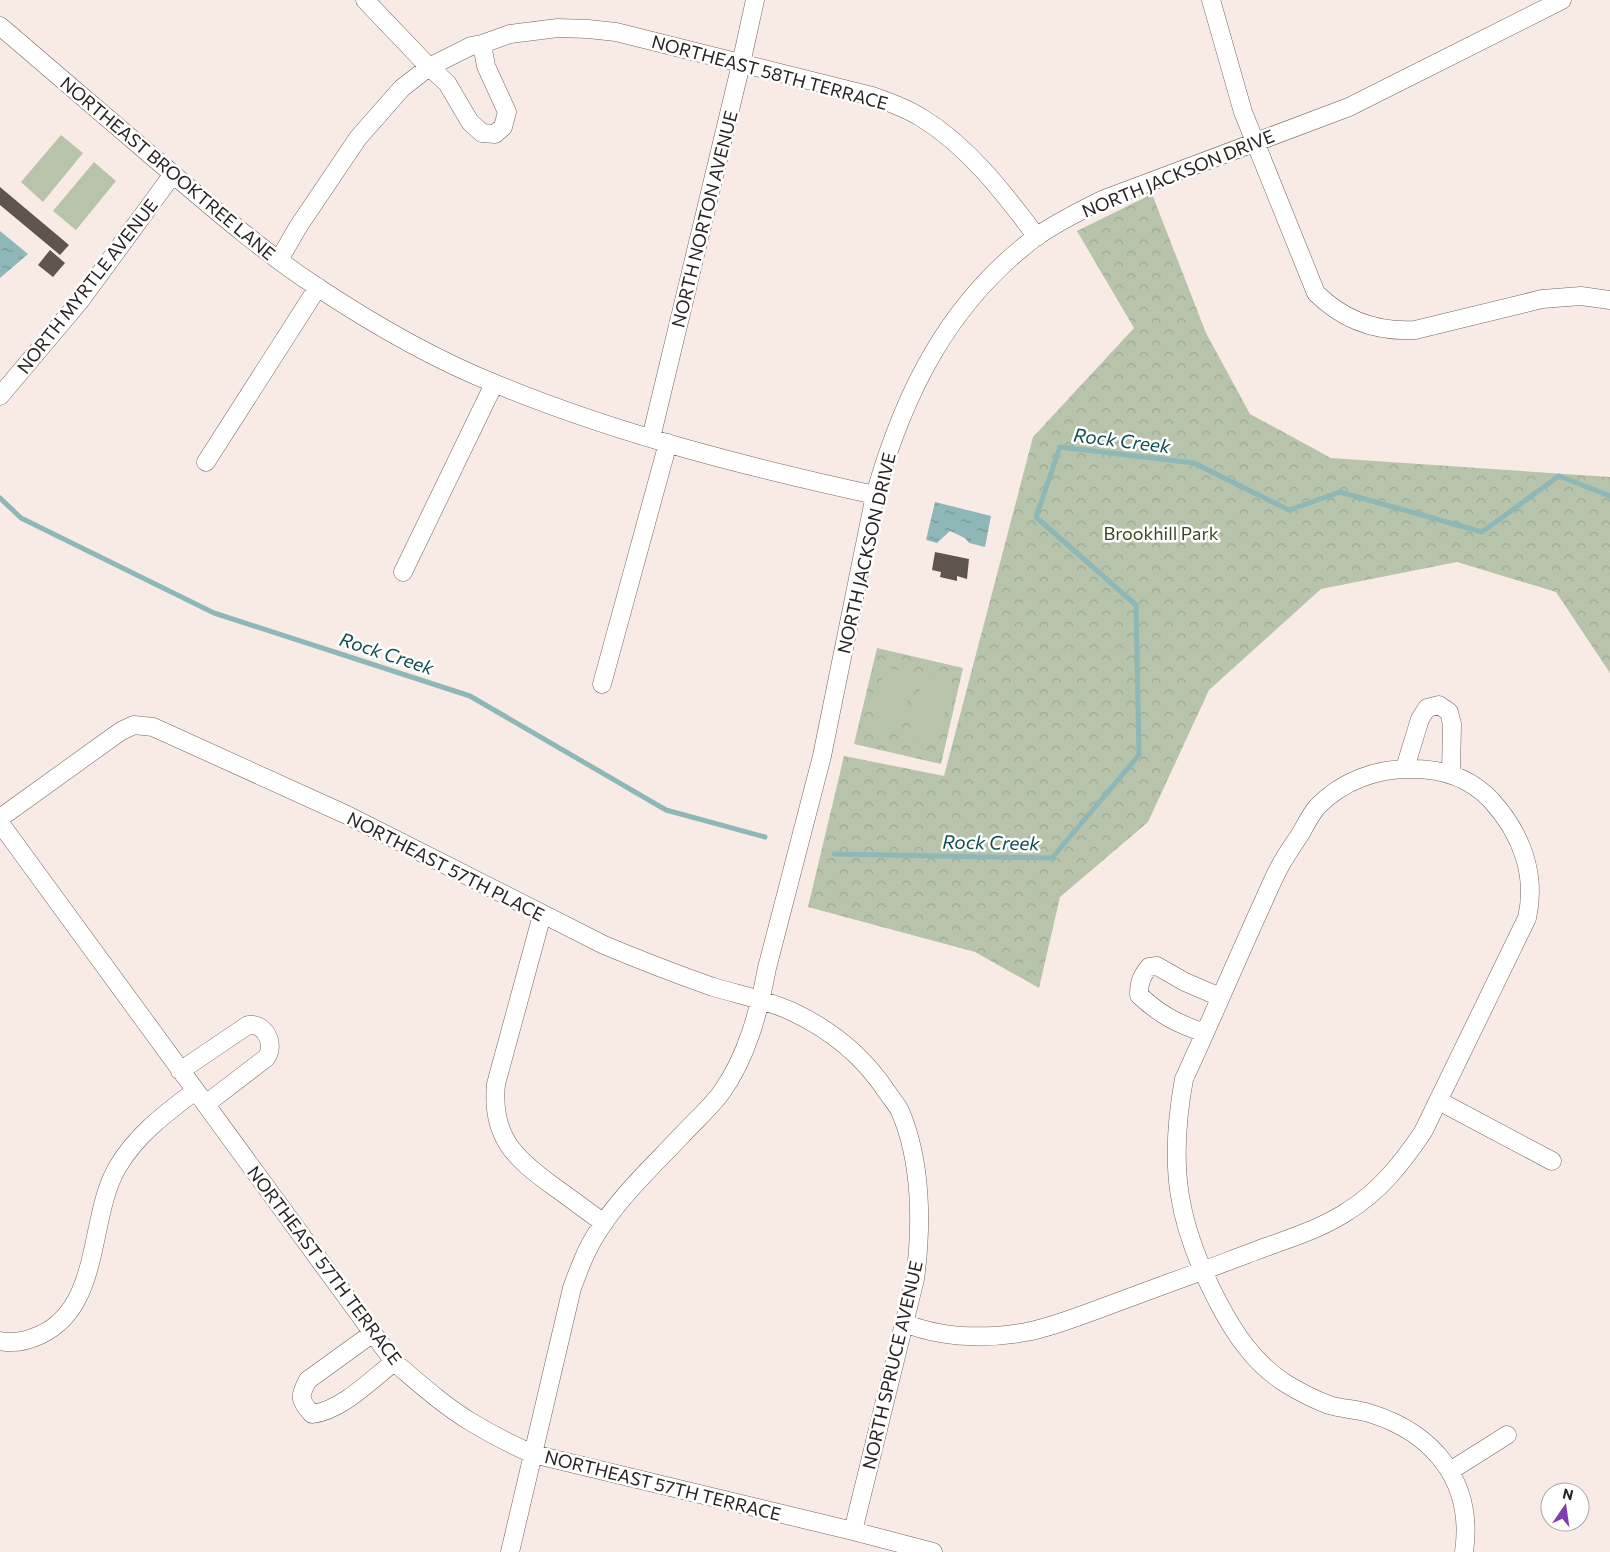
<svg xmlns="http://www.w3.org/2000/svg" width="1610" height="1552" font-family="Commissioner,sans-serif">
	<defs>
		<pattern id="park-crowns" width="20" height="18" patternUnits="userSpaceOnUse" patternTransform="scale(1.25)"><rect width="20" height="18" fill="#b7c4ab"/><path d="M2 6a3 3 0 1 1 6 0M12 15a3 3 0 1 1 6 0" fill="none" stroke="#9da893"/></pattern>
		<pattern id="water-ripples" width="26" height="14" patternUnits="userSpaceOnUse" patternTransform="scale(1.25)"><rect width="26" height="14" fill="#8eb7b7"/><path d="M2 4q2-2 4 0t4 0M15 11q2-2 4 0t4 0" fill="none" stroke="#749594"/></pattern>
	</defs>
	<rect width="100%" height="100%" fill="#f8ebe6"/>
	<path fill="url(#park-crowns)" d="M1152,194L1206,333L1250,414L1331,458L1610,477V673L1556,592L1457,562L1321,589L1209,690L1148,822L1060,897L1039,988L975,952L808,907L844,756L944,776L1033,437L1134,328L1077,231Z
		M877,648L963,668L941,764L854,744Z"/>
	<path fill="#b7c4ab" d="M61,135L83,153L43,202L21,182Z
		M94,162L116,181L76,230L53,211Z
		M885,667L914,674L899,734L871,728Z
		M923,676L952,683L937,744L909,737Z"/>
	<path fill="url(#water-ripples)" d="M0,231L28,254L0,278Z
		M935,502L991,516L985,547L969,543L965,538L950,531L937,543L926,540Z"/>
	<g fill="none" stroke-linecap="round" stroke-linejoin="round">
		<path stroke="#8eb7b7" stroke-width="5" d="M0,498L21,518L214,613L470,696L666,810L765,837
			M834,854L1052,858L1139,755L1136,605L1036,517L1060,447L1194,463L1289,510L1340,492L1482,532L1559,476L1610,496"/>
	</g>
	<path fill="#5f554f" d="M0,187L69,245L60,255L0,205Z
		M50,250L65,263L53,277L38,265Z
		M935,552L969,559L967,579L957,576V581L940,577L941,572L932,570Z"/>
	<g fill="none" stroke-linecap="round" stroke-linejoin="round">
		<defs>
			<path id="minor" d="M365,0L429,67L447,83L470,122L482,133L495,134L503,127L507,112L486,66L482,44
				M1211,0L1243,112L1316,293C1343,320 1377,332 1415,330L1542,299L1581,296L1610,300
				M0,26C51,70 103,114 154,158C207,203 259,249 317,287C373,324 433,359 496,384C617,434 747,467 875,495
				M279,260L298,227L358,138L402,88L429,67L471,46L482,44L510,34L558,28L588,29L616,32L872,96C889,102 906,108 922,118C969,147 1004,193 1037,237
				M0,396L80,301L173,174
				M651,438L741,64L755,0
				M206,462L318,287
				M403,572L494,384
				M602,684L668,443
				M1405,768L1420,719L1427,708L1439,705L1449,712L1452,724L1451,774
				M0,818L121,731L134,725L153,727L347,815L604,945C640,960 676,974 713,987C740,995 767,1000 793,1012C831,1030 864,1057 887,1092C891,1098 897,1105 900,1111C922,1162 922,1226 915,1279L853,1531
				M0,823L394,1362C419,1383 443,1405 471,1422C491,1434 512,1445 533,1454L853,1531L933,1552
				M542,915L496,1084C491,1136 514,1158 553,1186C570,1198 587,1211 604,1223
				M1205,1033C1178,1024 1160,1015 1139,995C1139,983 1141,977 1149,967L1157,966L1185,982L1220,997
				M180,1071L248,1025C265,1022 276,1045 266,1058L206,1104
				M1439,1101L1552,1161
				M904,1323C942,1338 986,1339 1026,1332C1048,1328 1068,1320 1088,1313C1115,1303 1142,1293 1169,1283C1203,1271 1236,1258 1269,1246C1296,1236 1324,1227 1348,1211C1380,1191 1402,1163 1423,1132L1527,918C1537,874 1521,833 1491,800C1470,778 1442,769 1413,769C1377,768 1342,781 1317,807C1311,814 1306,824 1301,833C1294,844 1285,856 1279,868C1272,881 1266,896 1260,909C1234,966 1210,1023 1184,1079C1168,1166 1177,1224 1218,1302C1234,1333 1254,1363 1285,1383C1298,1391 1313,1399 1329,1405C1342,1409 1356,1409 1369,1413C1435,1433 1474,1483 1464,1552
				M373,1333L308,1380C299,1396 299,1400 312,1414C341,1411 371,1380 394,1362
				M0,1341C15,1344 27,1341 40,1335C102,1307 88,1218 117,1168C136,1135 166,1113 195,1091
				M1450,1471L1507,1435
				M510,1552L572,1288C579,1269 586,1250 597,1233C620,1196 653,1166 682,1135C695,1121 710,1108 721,1093C747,1057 759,1011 767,968L822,756L875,495C904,392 949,302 1036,237C1057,222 1080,211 1102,200L1349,107L1562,0"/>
		</defs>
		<use href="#minor" stroke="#706560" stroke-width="19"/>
		<use href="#minor" stroke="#fff" stroke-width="18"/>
	</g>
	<g text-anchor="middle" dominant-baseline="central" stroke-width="5" stroke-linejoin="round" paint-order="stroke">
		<g font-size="18" fill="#292422" stroke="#fff">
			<text transform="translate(770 72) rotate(15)">NORTHEAST 58TH TERRACE</text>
			<text transform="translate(168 168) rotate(40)">NORTHEAST BROOKTREE LANE</text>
			<text transform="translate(1178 173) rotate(-22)">NORTH JACKSON DRIVE</text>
			<text transform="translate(704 219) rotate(-76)">NORTH NORTON AVENUE</text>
			<text transform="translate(87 286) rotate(-52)">NORTH MYRTLE AVENUE</text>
			<text transform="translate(866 553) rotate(-77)">NORTH JACKSON DRIVE</text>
			<text transform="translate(446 866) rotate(27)">NORTHEAST 57TH PLACE</text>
			<text transform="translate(325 1265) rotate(53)">NORTHEAST 57TH TERRACE</text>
			<text transform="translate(892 1365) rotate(-77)">NORTH SPRUCE AVENUE</text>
			<text transform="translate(663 1485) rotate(14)">NORTHEAST 57TH TERRACE</text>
		</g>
		<g font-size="18" fill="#34491c" stroke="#fff">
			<text x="1161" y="533">Brookhill Park</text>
		</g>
		<g font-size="19" font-style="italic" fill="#0f4c4e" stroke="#fff">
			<text transform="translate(1122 440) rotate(7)">Rock Creek</text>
			<text transform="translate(387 653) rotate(18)">Rock Creek</text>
			<text transform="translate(991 842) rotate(1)">Rock Creek</text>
		</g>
	</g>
	<g transform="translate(1565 1507) rotate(13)"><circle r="24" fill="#ffffff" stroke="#a9a7a7"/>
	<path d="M0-4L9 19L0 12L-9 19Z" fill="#7e3eb2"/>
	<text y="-8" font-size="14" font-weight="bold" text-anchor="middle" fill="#292422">N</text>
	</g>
</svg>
